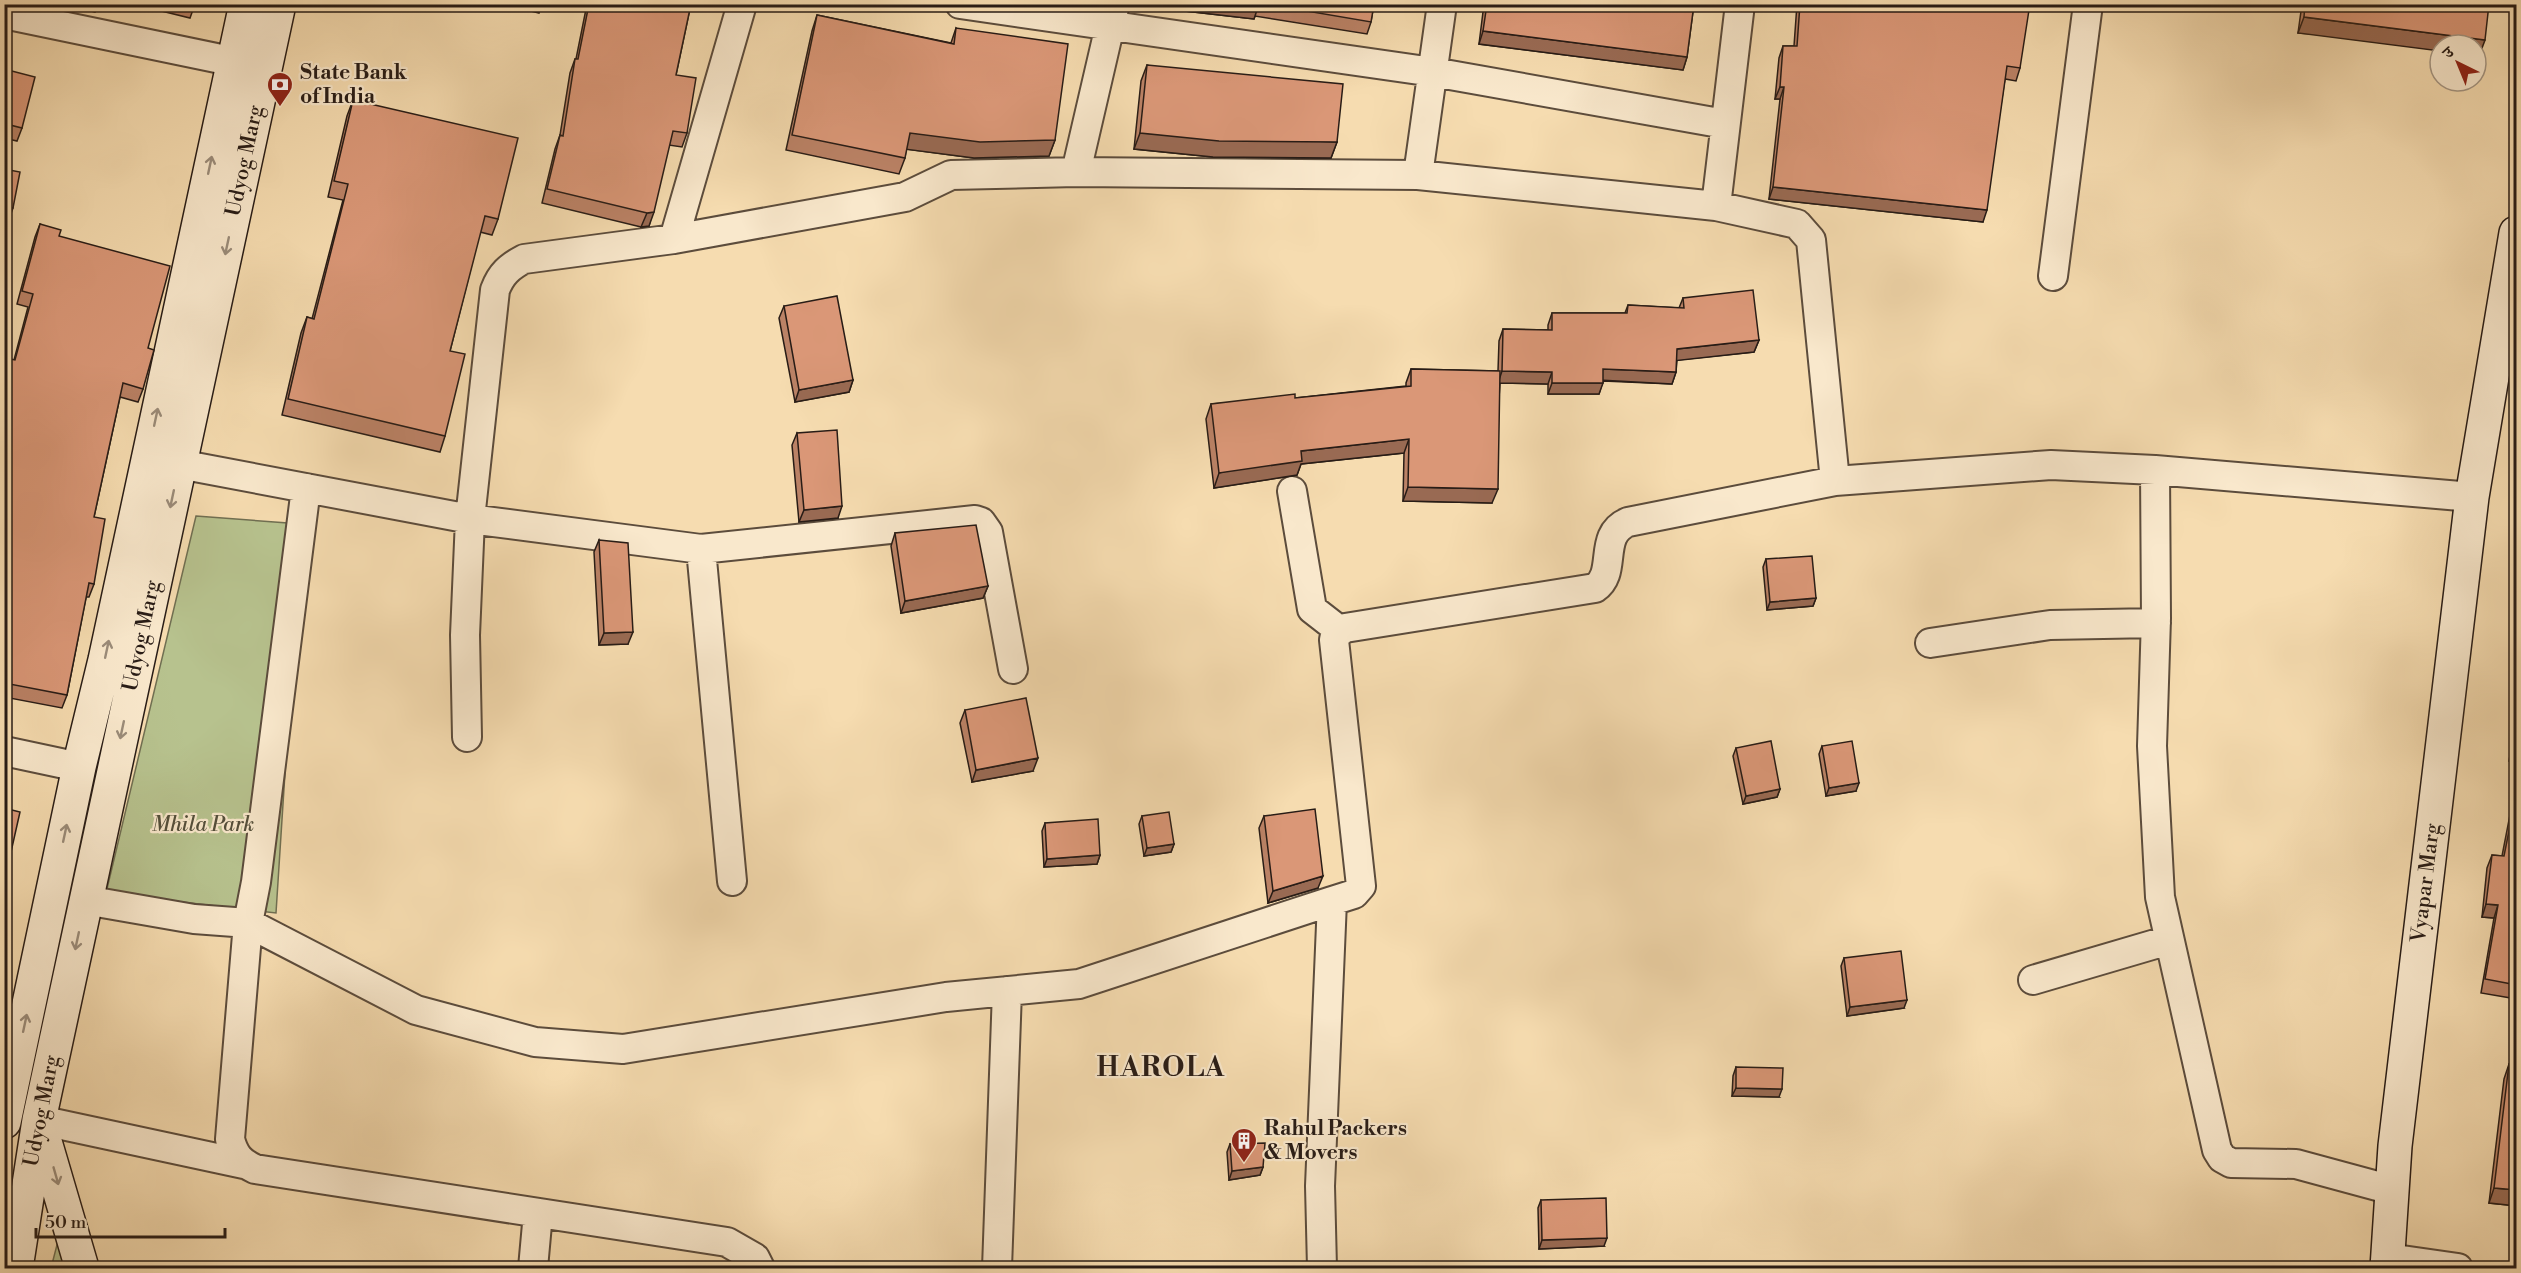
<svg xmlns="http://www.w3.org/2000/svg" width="2521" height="1273" font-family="'Libre Bodoni','Noto Serif Devanagari',serif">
	<rect width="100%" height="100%" fill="#f6dcb0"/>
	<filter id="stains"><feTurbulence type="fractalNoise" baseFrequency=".00333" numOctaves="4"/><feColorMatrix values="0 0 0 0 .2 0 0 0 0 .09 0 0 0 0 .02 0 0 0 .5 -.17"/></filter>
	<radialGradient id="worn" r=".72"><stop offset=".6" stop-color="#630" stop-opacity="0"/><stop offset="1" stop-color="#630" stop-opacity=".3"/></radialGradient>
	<path fill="#b7c28e" stroke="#706f52" stroke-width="1.5" d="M196,516L301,524L276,913L106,893Z
		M59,1237L72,1268H51Z"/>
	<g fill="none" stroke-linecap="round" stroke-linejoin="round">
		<defs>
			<path id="street" d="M742,4L674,239L905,197L951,175L1076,172L1418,175L1716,206L1797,224L1811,240L1835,481
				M960,4L1433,72L1725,124
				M4,14L255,66
				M1076,172L1115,4
				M1418,175L1442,4
				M1716,206L1740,4
				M2053,276L2088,4
				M179,464L470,519L701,549L975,520L981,522L988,532L1013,669
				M2155,470L2156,618L2152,746L2160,897L2217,1150L2222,1158L2231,1163L2296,1164L2392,1190
				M306,488L256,882L248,923L230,1139C234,1155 240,1162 255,1169L727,1242L755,1258L760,1268
				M1292,491L1312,609L1339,630
				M701,549L732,881
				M1930,643L2050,625L2156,623
				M467,737L465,635L470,519L495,290C501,274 509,267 524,259L674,239
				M4,751L79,767
				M85,900L194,919L248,923L416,1010L535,1042L623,1049L946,997L1079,984L1332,901L1320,1186L1322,1268
				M1332,901L1354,894L1361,886L1334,640L1335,635L1345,628L1595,588C1618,573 1597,535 1628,522L1835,481L2051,465L2155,470L2472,497
				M2033,980L2169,940
				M39,1120L244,1164
				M2388,1258L2458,1268
				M533,1268L538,1213
				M997,1268L1007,991"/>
			<path id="secondary" d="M4,1122L79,767L105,660L246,4
				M41,1128L82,1268
				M16,1268L39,1120L279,4
				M2387,1268L2395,1146L2472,497L2516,233"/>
		</defs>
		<use href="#street" stroke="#5c4c3c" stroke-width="32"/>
		<use href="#secondary" stroke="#281c16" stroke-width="36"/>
		<use href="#street" stroke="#f9e8cc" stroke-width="28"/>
		<use href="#secondary" stroke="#f9e8cc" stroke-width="33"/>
	</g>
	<path fill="#bb8266" stroke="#281c16" stroke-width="1.5" d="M65,4H98L95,12Z
		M133,4H195L190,18Z
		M504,4H542L539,13Z
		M587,4H691L676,75L687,133L682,147L669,145L649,226L641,227L542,203L555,149L560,135L570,73L575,59H576Z
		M1160,4H1374L1371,22L1367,34L1255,16L1254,19L1159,8Z
		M1484,4H1694L1687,57L1683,70L1479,44Z
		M1797,4H2017L2020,68L2016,81L2005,79L1983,222L1769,199L1780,99H1775L1779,58L1783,46H1794Z
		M2302,4H2489L2479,56H2476V45L2298,33Z
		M817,15L951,43L956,28L1055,140L1049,156L974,158L906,149L905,158L899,174L786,150L812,31Z
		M1147,65L1337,142L1331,158L1213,157L1134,149L1141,81Z
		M4,69L22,128L17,141L4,138Z
		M353,100L498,219L492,235L480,232L450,351L445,436L440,452L282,415L301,333L307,317L312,319L343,200L328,197L347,116Z
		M4,169L13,208L8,222L4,221Z
		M40,224L59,236L148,348L143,389L138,402L120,397L94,517V584L89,597H86L67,695L62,708L4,697V358L14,360L28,307L17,304L35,237Z
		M1683,298L1759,340L1754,352L1677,360L1676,372L1672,384L1603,381L1599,394H1548V384L1500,383L1492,503L1403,501L1404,453L1301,464L1297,475L1214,488L1206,419L1211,404L1295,398L1406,386V383L1411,369L1498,371L1499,341L1503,329L1548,330V325L1552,313H1625L1628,305L1679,308Z
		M784,306L853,380L849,392L795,402L779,318Z
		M797,433L838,518L799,522L792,445Z
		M895,533L988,586L983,598L901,613L891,546Z
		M599,540L628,644L599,645L594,552Z
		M1766,559L1816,598L1813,606L1767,610L1763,567Z
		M965,710L1033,771L972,782L960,723Z
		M2517,714V762L2509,761Z
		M1822,746L1856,791L1826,796L1819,754Z
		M1736,748L1780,789L1777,797L1743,804L1733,756Z
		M2517,779V999L2481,993L2494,918L2482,917L2487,868L2492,855L2502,856Z
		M1142,816L1174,844L1171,852L1144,856L1139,824Z
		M1264,816L1318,888L1268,903L1259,828Z
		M1045,823L1100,855L1097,864L1044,867L1042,831Z
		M1844,958L1904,1008L1847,1016L1841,966Z
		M2509,1064L2517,1065V1206L2489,1203L2504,1079Z
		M1736,1067L1779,1097L1732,1096L1733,1076Z
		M1230,1144L1263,1167L1260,1175L1229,1180L1227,1152Z
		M1541,1200L1604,1246L1539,1249L1538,1208Z"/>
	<path fill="#996a53" stroke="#281c16" stroke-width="1.5" d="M1160,4H1241L1258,7L1254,19L1159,8Z
		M2304,17L2485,40L2479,56H2476V45H2440V51L2298,33Z
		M1483,31L1687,57L1683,70L1479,44Z
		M1780,87H1784L1780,99H1775Z
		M910,133L1055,140L1049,156L974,158L904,149Z
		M1140,133L1337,142L1331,158L1213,157L1134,149Z
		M1773,187L1987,210L1983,222L1769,199Z
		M654,212L649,226L641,227L647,213Z
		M1759,340L1754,352L1673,361L1677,349Z
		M1603,369L1676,372L1672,384L1599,380Z
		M1502,371L1552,372L1548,384L1498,383Z
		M853,380L849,392L795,402L799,390Z
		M1552,383H1603L1599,394H1548Z
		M1409,439L1404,453L1301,464L1297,475L1214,488L1219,473L1301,451Z
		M1408,487L1498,489L1492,503L1403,501Z
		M842,506L838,518L799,522L804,510Z
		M988,586L983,598L901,613L905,601Z
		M1816,598L1813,606L1767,610L1770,602Z
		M633,632L628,644L599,645L604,633Z
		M1038,758L1033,771L972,782L976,770Z
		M1859,783L1856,791L1826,796L1829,788Z
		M1780,789L1777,797L1743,804L1746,796Z
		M1174,844L1171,852L1144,856L1147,848Z
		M1100,855L1097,864L1044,867L1047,859Z
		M1323,876L1318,888L1268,903L1273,891Z
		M2486,904L2498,905L2494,918L2482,917Z
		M1907,1000L1904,1008L1847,1016L1850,1007Z
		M1736,1088L1782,1089L1779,1097L1732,1096Z
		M1263,1167L1260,1175L1229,1180L1232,1171Z
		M2494,1188L2517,1190V1206L2489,1203Z
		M1607,1238L1604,1246L1539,1249L1542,1240Z"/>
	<path fill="#da9777" stroke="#281c16" stroke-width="1.5" d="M589,4H691L676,75L696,78L687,133L673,131L654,212L647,213L547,189L560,135L563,136L575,59H578Z
		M1241,4H1259L1258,7Z
		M1265,4H1374L1371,22Z
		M1487,4H1694L1687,57L1483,31Z
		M1800,4H2017L2016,8L2029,10L2020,68L2007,66L1987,210L1773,187L1784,87H1780L1783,46H1797Z
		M2305,4H2489L2485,40L2304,17Z
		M817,15L954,44L956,28L1068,44L1055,140L980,142L910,133L905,158L792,135Z
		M1147,65L1343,84L1337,142L1219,141L1140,133Z
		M4,69L35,77L22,128L6,124L4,130Z
		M353,100L518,138L498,219L485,216L450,351L465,354L445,436L288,399L307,317L314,319L348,184L334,181Z
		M4,169L20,172L13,208L4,207Z
		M40,224L61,230L59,236L170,266L148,348L154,350L143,389L123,383L94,517L105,519L94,584L89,583L67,695L4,683V358L15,360L33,294L22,291Z
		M1753,290L1759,340L1677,349L1676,372L1603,369V383H1552V372L1502,371L1503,329L1552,330V313H1627L1628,305L1684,308L1683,298Z
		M837,296L853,380L799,390L784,306Z
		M1411,369L1500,371L1498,489L1408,487L1409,439L1301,451L1302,461L1219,473L1211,404L1295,394V398L1411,386Z
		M837,430L842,506L804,510L797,433Z
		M976,525L988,586L905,601L895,533Z
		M599,540L628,543L633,632L604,633Z
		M1812,556L1816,598L1770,602L1766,559Z
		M1026,698L1038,758L976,770L965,710Z
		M2517,731V748L2514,747Z
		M1771,741L1780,789L1746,796L1736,748Z
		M1852,741L1859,783L1829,788L1822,746Z
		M2517,791V985L2485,979L2498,905L2486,904L2492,855L2504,856Z
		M4,808L20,812L4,883Z
		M1315,809L1323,876L1273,891L1264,816Z
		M1169,812L1174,844L1147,848L1142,816Z
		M1098,819L1100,855L1047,859L1045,823Z
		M1901,951L1907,1000L1850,1007L1844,958Z
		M4,1006L8,1007L4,1019Z
		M2509,1064L2517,1065V1190L2494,1188Z
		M1736,1067L1783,1068L1782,1089L1736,1088Z
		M1265,1143L1263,1167L1232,1171L1230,1144Z
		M1606,1198L1607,1238L1542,1240L1541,1200Z"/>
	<defs><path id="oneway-shaft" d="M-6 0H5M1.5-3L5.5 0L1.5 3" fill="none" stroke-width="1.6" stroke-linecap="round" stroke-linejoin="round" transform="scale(1.5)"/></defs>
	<g stroke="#9b8c7a">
		<use href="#oneway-shaft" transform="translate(210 165) rotate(-78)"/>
		<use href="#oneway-shaft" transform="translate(227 246) rotate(102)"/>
		<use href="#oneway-shaft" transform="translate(156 417) rotate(-78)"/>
		<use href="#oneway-shaft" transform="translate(172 499) rotate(102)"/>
		<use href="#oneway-shaft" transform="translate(107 649) rotate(-78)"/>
		<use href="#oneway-shaft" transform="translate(122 730) rotate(102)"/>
		<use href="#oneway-shaft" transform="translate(65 833) rotate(-78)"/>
		<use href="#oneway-shaft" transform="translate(77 941) rotate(102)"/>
		<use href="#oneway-shaft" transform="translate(25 1023) rotate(-78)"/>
		<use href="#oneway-shaft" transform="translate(56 1176) rotate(74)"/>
	</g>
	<defs>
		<symbol id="bank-pin" viewBox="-11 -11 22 30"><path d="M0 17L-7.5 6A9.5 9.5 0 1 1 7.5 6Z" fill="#8f2418" stroke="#f9e8cc"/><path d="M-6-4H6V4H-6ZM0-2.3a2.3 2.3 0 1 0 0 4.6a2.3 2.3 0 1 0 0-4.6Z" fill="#fff"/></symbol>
		<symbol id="building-pin" viewBox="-11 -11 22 30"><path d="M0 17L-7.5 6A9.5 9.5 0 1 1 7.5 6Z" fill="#8f2418" stroke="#f9e8cc"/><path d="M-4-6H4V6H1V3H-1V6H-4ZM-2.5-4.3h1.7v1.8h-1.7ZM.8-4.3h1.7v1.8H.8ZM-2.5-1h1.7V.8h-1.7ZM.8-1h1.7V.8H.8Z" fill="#fff"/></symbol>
	</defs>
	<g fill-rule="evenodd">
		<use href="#bank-pin" x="265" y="70" width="30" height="40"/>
		<use href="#building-pin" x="1229" y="1126" width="30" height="40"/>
	</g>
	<g text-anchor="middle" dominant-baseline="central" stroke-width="4.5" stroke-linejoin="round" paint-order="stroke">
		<g font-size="21" font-weight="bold" fill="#281c16" stroke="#f9e8cc" text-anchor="start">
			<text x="300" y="73">State Bank<tspan x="300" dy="24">of India</tspan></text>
			<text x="1264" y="1129">Rahul Packers<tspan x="1264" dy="24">&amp; Movers</tspan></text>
		</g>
		<g font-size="21" fill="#281c16" stroke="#f9e8cc">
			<text transform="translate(245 161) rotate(-78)">Udyog Marg</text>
			<text transform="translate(142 636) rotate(-78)">Udyog Marg</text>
			<text transform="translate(2426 883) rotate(-83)">Vyapar Marg</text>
			<text transform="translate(42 1111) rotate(-79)">Udyog Marg</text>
		</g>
		<g font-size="21" font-style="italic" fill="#534e3a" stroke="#f9e8cc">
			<text x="203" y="825">Mhila Park</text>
		</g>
		<g font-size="27" font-weight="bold" letter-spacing="1.5" fill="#281c16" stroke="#f9e8cc">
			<text x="1161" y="1068">HAROLA</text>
		</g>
	</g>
	<rect width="2521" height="1273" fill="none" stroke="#f6dcb0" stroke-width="24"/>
	<rect x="6" y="6" width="2509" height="1261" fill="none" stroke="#281c16" stroke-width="3"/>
	<rect x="12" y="12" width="2497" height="1249" fill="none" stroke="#281c16" stroke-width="1.5"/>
	<g transform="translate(2458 63) rotate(317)"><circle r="28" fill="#f9e8cc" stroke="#a59683" stroke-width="1.5"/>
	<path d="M0-4.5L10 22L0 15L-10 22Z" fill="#8f2418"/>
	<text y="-9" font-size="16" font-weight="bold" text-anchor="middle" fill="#281c16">उ</text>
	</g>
	<path d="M36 1228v9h189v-9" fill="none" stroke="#281c16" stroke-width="3"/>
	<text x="45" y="1228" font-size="18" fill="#281c16" stroke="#f9e8cc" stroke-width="4.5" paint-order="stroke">50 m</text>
	<rect width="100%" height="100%" filter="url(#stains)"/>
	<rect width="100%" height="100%" fill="url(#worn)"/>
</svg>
